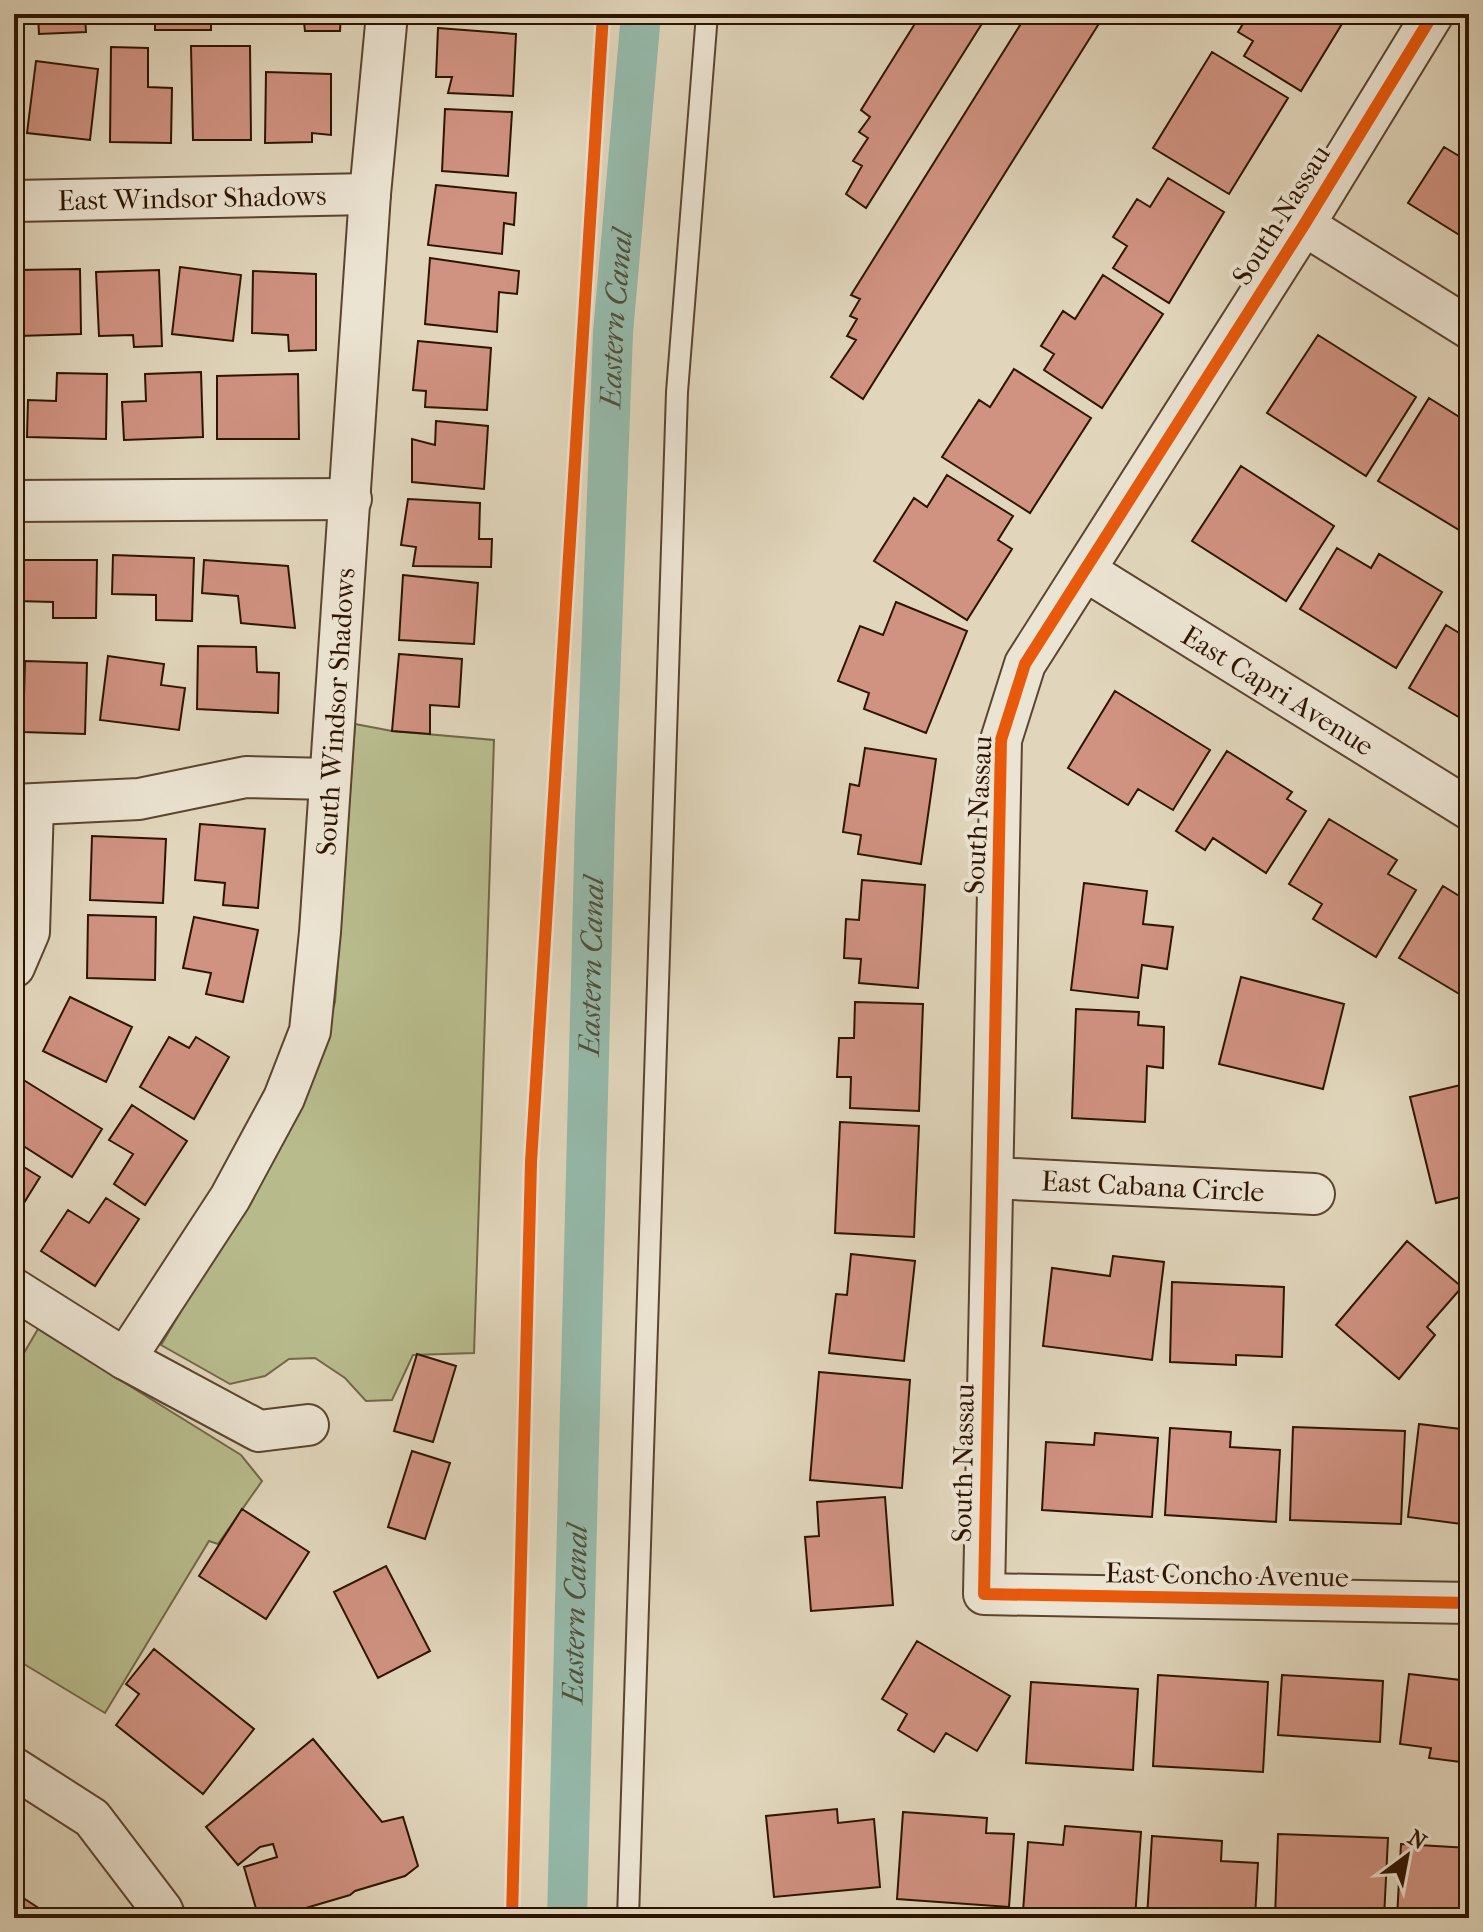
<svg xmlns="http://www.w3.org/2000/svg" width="1483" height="1932" font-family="'IM FELL French Canon',serif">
	<rect width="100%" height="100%" fill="#e1d6bc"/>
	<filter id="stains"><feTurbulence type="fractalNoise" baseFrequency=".0025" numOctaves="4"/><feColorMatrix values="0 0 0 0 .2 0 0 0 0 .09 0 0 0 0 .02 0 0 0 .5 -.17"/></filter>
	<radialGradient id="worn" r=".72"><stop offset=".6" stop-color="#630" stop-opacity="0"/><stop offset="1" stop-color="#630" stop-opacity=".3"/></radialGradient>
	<path fill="#b8bc8d" stroke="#736846" stroke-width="2" d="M355,724L392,731L494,740L474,1353L413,1355L392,1400L366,1401L345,1378L315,1358L289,1359L265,1376L230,1384L161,1345L302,1106L335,1002Z
		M38,1329L241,1455L262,1481L218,1544L209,1541L105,1713L14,1658V1370Z"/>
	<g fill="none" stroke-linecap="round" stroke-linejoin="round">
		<path stroke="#95baab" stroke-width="40" id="s1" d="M567,1918L595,820L613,333L641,14"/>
	</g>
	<path fill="#d09281" stroke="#2e1400" stroke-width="2" d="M38,14H116L85,16L86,32L39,34Z
		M155,14H211V30H155Z
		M303,14H341L340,31H305Z
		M448,14H521L520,19Z
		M921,14H988L866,208L846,194L862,166L853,161L868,138L859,132L870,117L861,110Z
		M1027,14H1105L863,399L831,377L856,340L847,336L857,319L850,316L860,299L851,295Z
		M1249,14H1348L1301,91L1244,56L1253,41L1238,32Z
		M438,28L516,34L513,96L448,93L452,77H436Z
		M191,46H250L251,140H193Z
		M111,47L148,48V87L172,88L171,143L110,142Z
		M1212,52L1288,98L1229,194L1153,148Z
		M36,61L98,69L90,140L27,133Z
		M266,72L331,74V135L312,133V142L265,143Z
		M445,109L512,112L508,176L442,171Z
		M1444,147L1469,162V241L1408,203Z
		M1168,178L1224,212L1169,303L1113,268L1127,246L1113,237L1137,199L1150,207Z
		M436,185L516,193L514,225L504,223L502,254L428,245Z
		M430,258L519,271L517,294L499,292L497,332L425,324Z
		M180,267L241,275L233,341L172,334Z
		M80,269L81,334L19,336L17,270Z
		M159,270L162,346L134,347L133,335L99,336L96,272Z
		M253,271L316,274V350L289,351L288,335L252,333Z
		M1103,275L1163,314L1102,408L1044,370L1054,354L1041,346L1063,311L1075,319Z
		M1318,335L1416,397L1366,476L1267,413Z
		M418,341L491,348L487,410L425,407L426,391L413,390Z
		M1014,369L1091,418L1030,513L942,457L979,400L990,407Z
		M201,372L203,437L124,440L122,402L146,401L145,374Z
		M57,373L107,374L106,439L27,437L28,400L56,401Z
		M298,374L299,439H217V376Z
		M1429,398L1469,423V536L1378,481Z
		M436,421L488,426L484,489L412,482V439L435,445Z
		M1241,466L1334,526L1286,601L1192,541Z
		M947,475L1013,516L998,540L1012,549L967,620L874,561L914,498L927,507Z
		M408,499L480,503L479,539H492L491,567L413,566L416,547L401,545Z
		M1337,548L1371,568L1379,554L1442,592L1396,668L1300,609Z
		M113,555L194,558L192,621L156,620V595L112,594Z
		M16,560H97L96,618H53V602L17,601Z
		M204,560L288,566L295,628L241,623L238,596L202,593Z
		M403,575L478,583L474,644L399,640Z
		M896,602L967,631L926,733L864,709L869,693L838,681L860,626L883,635Z
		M1446,625L1469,639V723L1409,688Z
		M198,646L256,647L257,672L279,673L278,713L197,709Z
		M399,654L462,659L459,707L430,705V734L392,731Z
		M108,656L164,664L161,685L185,688L179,730L100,720Z
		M25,661L87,663L85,734L23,732Z
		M1115,691L1210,750L1173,810L1138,789L1128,805L1068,768Z
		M865,748L936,759L921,864L858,854L861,835L843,832L850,784L859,786Z
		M1227,751L1292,792L1287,799L1306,811L1266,873L1213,838L1205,850L1176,831Z
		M1329,819L1397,860L1388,874L1416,890L1376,957L1313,919L1322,904L1289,884Z
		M200,824L265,829L258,908L223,905L225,883L195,880Z
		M92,836L166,839L163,903L90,900Z
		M862,880L925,885L918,988L859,983L861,959L844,958L846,919L859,920Z
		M1084,883L1147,891L1143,924L1173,927L1167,969L1142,965L1138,998L1071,990Z
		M1443,886L1469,902V994L1466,998L1399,958Z
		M88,915L156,917L155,980L87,978Z
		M194,917L258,930L243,1002L206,994L211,973L183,968Z
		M1241,977L1344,1004L1323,1089L1219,1064Z
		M70,997L132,1027L106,1082L43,1051Z
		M855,1002L923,1004L919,1111L850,1108L851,1077H837L839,1038H854Z
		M1076,1009L1139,1012L1138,1025L1164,1027L1163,1068L1147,1066L1145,1122L1072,1118Z
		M169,1037L189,1048L196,1037L229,1057L194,1119L140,1087Z
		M22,1079L102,1129L72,1177L14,1140V1092Z
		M1469,1083V1195L1436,1203L1410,1097Z
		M132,1105L187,1141L145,1205L114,1184L133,1154L109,1140Z
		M840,1122L919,1126L914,1237L835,1233Z
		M14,1161L40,1177L14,1219Z
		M106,1198L139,1219L95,1286L41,1251L68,1210L89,1223Z
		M1407,1241L1462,1287L1427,1327L1435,1335L1399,1379L1336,1325Z
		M851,1254L915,1261L904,1361L829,1353L836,1294L847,1295Z
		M1113,1256L1164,1262L1152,1360L1043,1346L1052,1268L1110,1276Z
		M1172,1282L1284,1287L1282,1357L1236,1355V1365L1170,1362Z
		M417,1354L456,1366L433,1442L394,1431Z
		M819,1372L910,1380L902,1488L810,1480Z
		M1419,1424L1469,1430V1525L1408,1517Z
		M1293,1427L1405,1431L1401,1524L1290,1520Z
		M1170,1428L1231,1432L1230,1447L1280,1450L1276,1522L1165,1515Z
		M1095,1433L1158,1438L1152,1517L1042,1510L1046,1442L1094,1445Z
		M412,1451L450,1463L425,1539L388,1527Z
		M885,1497L893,1605L811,1611L805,1537L819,1536L817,1502Z
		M242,1509L309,1552L266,1619L199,1576Z
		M386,1566L430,1651L378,1678L334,1592Z
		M917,1641L1010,1696L977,1751L946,1733L934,1752L898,1730L907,1714L882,1699Z
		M154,1649L254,1729L203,1794L116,1725L139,1694L126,1684Z
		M1409,1674L1469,1681V1763L1429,1758L1431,1748L1400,1744Z
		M1158,1675L1268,1682L1263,1772L1153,1766Z
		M1282,1675L1383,1681L1380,1742L1278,1735Z
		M1031,1682L1138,1689L1133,1770L1026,1763Z
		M313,1739L382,1822L403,1817L418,1866L405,1876L355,1891L350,1895L272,1918H263L257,1912L244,1867L277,1857L273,1844L260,1847L238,1865L206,1827Z
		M837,1809L838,1823L874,1819L880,1887L774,1897L766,1816Z
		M903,1812L987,1818L986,1833L1014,1834L1009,1907L897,1899Z
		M1065,1826L1141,1832L1135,1918L1023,1912L1028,1842L1063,1845Z
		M1278,1834L1388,1838L1384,1918H1275Z
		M1152,1836L1222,1841L1221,1861L1258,1863L1255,1918H1147Z
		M1401,1844L1469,1848V1918H1397Z
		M14,1892L54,1918H14Z"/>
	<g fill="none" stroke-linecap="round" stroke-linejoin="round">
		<defs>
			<path id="lane" d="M628,1918L677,392L707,14"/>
			<g id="street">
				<path d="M1433,14L1304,225L1025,664L1001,740L984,1594L1469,1603"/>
				<path id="s2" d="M14,201L370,194"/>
				<path d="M1304,225L1469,328"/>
				<path d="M14,501L351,499"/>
				<path id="s3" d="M1086,571L1469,809"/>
				<path d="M14,805L139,799L246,777L330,779"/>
				<path d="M14,967L29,932L33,805"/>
				<path id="s4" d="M993,1178L1314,1194"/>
				<path d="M14,1289L125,1359L259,1431L308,1425"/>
				<path id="s5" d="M125,1359L230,1198L284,1098L310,1031L320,932L370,194L387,14"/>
				<path d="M14,1768L92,1818L162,1910L165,1918"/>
			</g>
		</defs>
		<use href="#lane" stroke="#5b442f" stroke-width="24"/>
		<use href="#street" stroke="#5b442f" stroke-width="44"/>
		<path stroke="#2e1400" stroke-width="5" stroke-dasharray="6 4" stroke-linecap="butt" d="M512,1918L531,1162L603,14"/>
		<use href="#lane" stroke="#ece4d3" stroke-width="20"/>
		<use href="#street" stroke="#ece4d3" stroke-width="40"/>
		<defs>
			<path id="cycleway" d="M1433,14L1304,225L1025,664L1001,740L984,1594L1469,1603
				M512,1918L531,1162L603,14"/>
		</defs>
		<use href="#cycleway" stroke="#ece4d3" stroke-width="17"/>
		<use href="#cycleway" stroke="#e8590c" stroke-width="12"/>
	</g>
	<g text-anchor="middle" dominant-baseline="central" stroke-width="8" stroke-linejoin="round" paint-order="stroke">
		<g font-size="28" fill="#2e1400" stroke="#ece4d3">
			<text stroke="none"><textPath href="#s2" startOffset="178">East Windsor Shadows</textPath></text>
			<text transform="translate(1281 215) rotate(-58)">South Nassau</text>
			<text stroke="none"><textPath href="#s3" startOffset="226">East Capri Avenue</textPath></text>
			<text stroke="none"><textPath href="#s5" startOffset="698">South Windsor Shadows</textPath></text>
			<text transform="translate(978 815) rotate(-87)">South Nassau</text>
			<text stroke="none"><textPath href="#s4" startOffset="160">East Cabana Circle</textPath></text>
			<text transform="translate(963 1463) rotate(-89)">South Nassau</text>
			<text transform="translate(1227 1575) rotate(1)">East Concho Avenue</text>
		</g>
		<g font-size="30" font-style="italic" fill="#524e3c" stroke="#ece4d3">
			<text stroke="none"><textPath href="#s1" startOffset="1600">Eastern Canal</textPath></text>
			<text stroke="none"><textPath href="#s1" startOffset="952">Eastern Canal</textPath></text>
			<text stroke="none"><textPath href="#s1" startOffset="304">Eastern Canal</textPath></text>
		</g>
	</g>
	<rect width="1483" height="1932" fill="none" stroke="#e1d6bc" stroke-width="48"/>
	<rect x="16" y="16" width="1451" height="1900" fill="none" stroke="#2e1400" stroke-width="4"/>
	<rect x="24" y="24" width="1435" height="1884" fill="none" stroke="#2e1400" stroke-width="2"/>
	<g transform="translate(1407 1856) rotate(32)" stroke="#ece4d3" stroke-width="6" paint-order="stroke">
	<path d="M0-6L14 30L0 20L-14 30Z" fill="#2e1400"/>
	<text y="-12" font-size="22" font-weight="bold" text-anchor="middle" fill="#2e1400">N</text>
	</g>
	<rect width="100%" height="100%" filter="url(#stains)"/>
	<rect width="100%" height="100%" fill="url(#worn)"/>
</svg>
